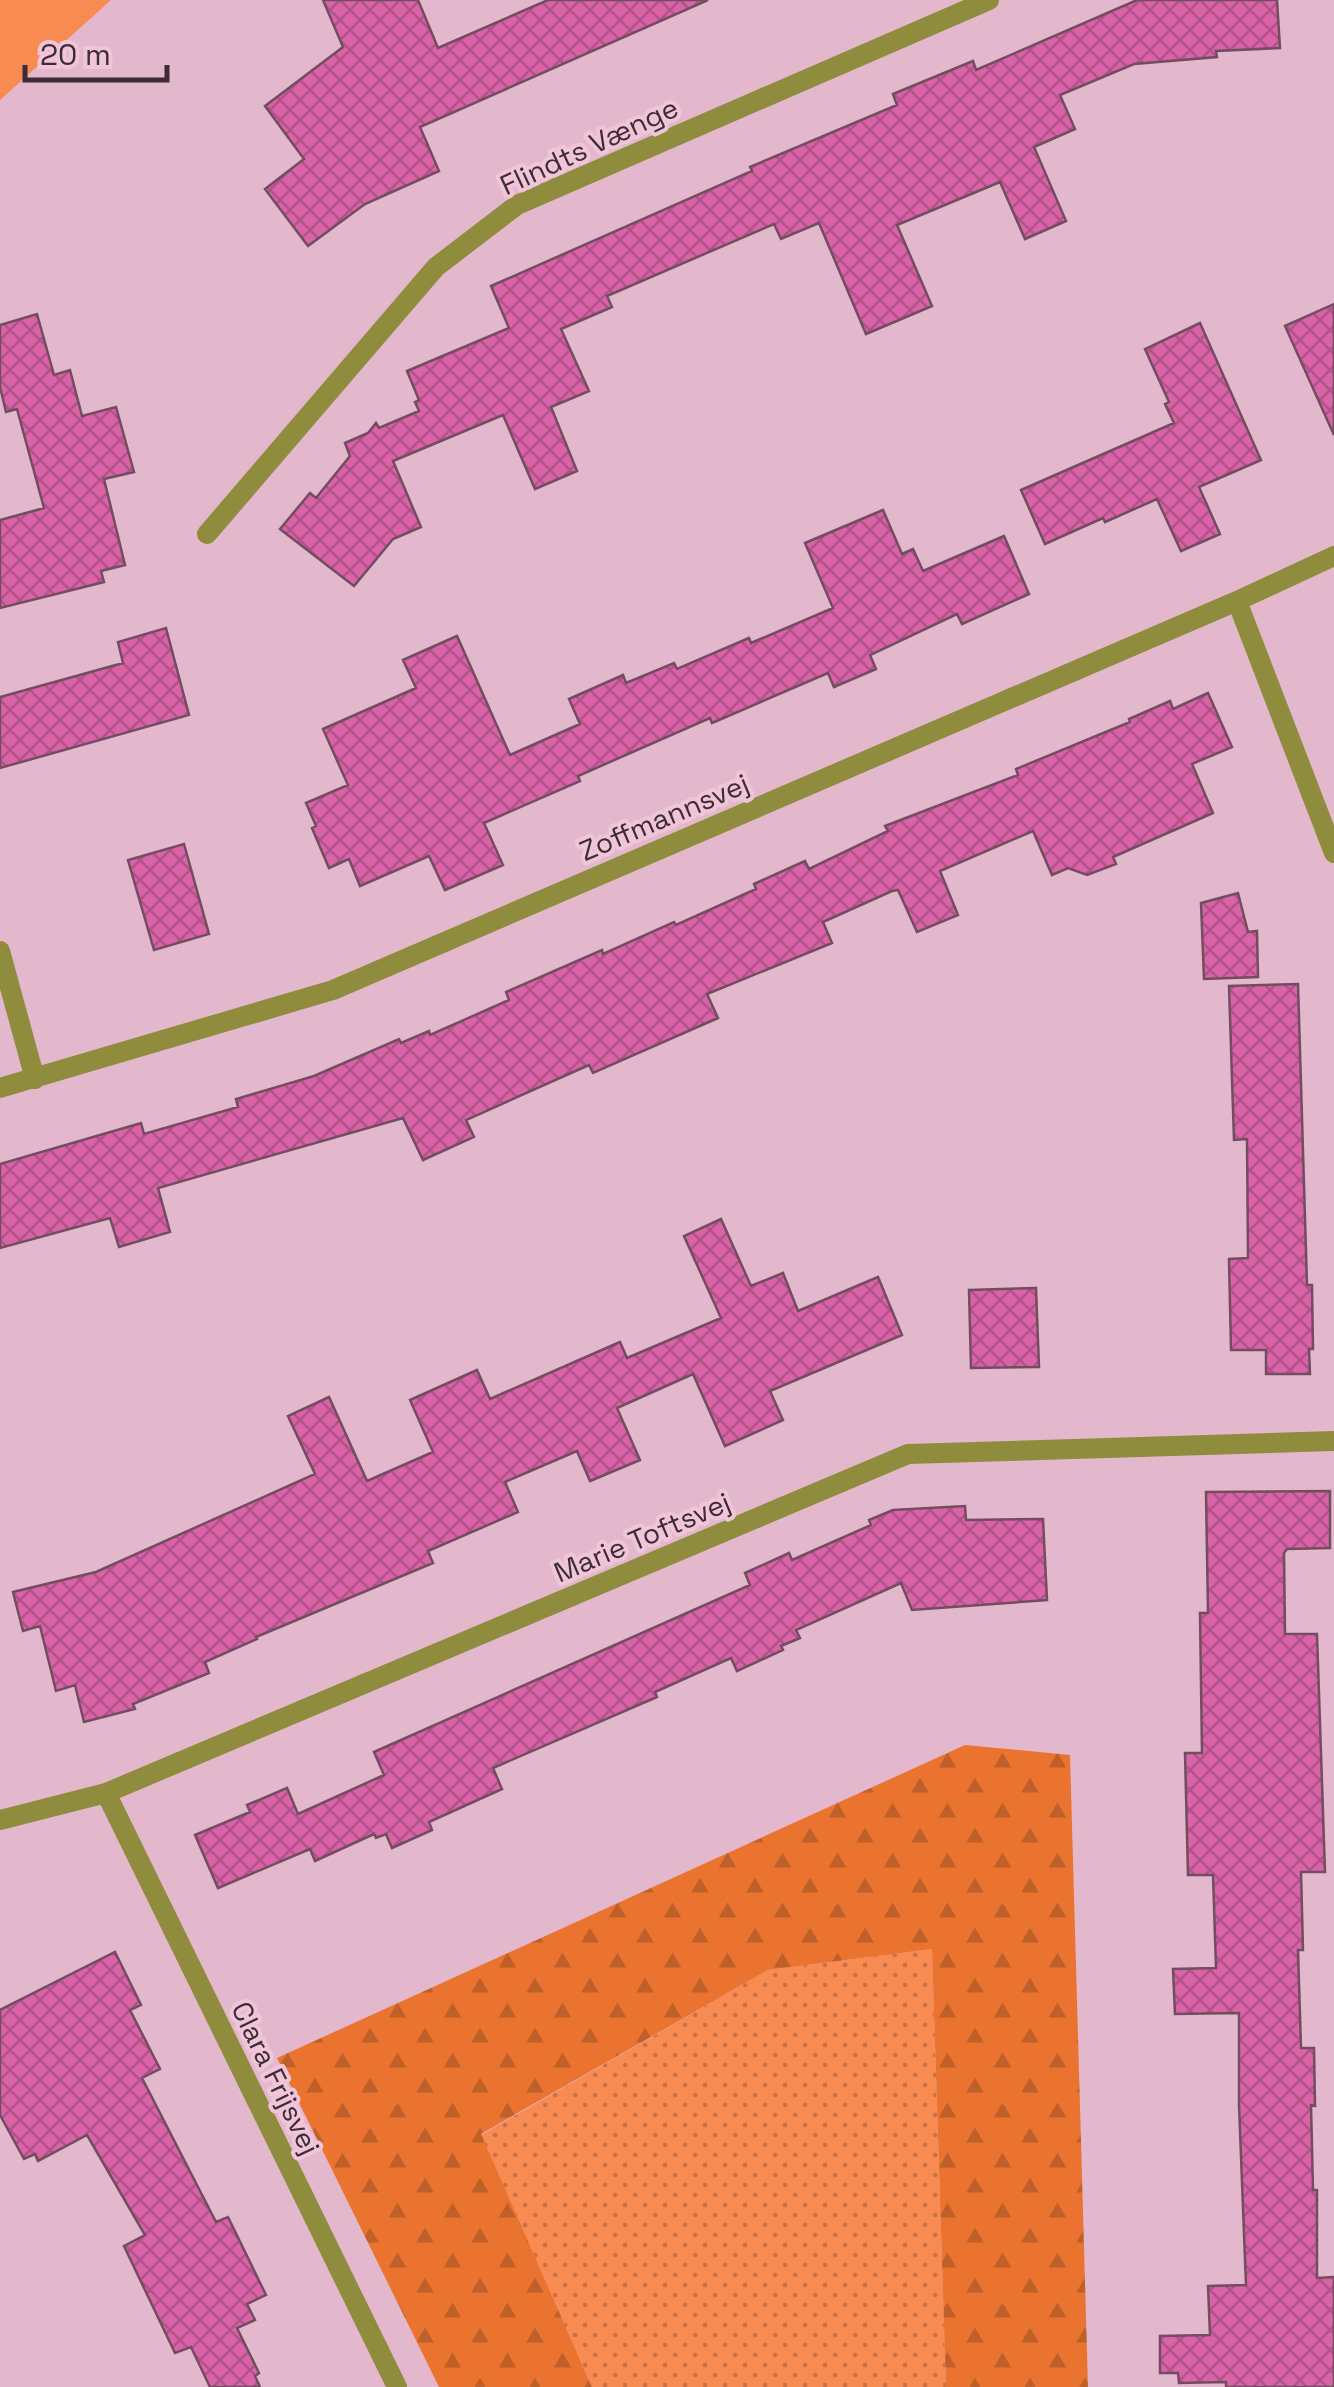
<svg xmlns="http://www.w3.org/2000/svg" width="1334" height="2387" font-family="'Space Grotesk',sans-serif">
	<defs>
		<pattern id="grass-dots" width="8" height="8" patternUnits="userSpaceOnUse" patternTransform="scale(2.5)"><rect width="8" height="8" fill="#f88b52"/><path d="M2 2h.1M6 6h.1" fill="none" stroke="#ca7245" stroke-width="1.8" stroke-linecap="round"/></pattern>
		<pattern id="forest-firs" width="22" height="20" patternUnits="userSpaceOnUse" patternTransform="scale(2.5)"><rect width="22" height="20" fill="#ea732f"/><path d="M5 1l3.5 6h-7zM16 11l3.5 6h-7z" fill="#bf5f29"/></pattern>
		<pattern id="building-cross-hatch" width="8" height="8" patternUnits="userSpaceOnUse" patternTransform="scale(2.5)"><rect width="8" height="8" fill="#da63a8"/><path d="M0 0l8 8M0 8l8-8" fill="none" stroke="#b2528a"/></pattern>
	</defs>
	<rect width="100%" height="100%" fill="#e3b8cd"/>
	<path fill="url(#grass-dots)" d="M932,1949L946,2387H592L481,2135L768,1970Z"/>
	<path fill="url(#forest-firs)" d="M965,1745L1070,1755L1088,2387H946L932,1949L768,1970L481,2134L592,2387H439L277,2058Z"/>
	<path fill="#f88b52" d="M0,0H111L0,100Z"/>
	<path fill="url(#building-cross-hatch)" stroke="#724d60" stroke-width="2.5" d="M323,0H418L438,48L548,0H708L420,127L439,171L365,204L308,246L265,189L304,159L265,106L343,47Z
		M1137,0H1277L1280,48L1216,51L1217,57L1134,64L1060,95L1075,129L1034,147L1066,221L1025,239L1000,182L897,225L932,306L866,334L819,223L781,239L774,224L607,296L612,307L561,329L589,391L551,407L577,471L535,489L503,415L393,461L421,527L393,539L354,586L280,529L310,493L316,498L350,456L345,443L368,433L376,423L379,428L419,411L415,402L419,400L407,371L509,328L491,286L752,171L750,167L897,105L893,94L973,61L976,70Z
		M1334,304V435L1285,326Z
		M37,314L54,375L70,370L82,416L116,407L134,472L104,479L125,565L101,571L104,582L0,608V520L44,508L17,409L6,412L0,387V325Z
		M1200,323L1261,460L1199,487L1220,534L1181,551L1157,499L1105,522L1103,518L1045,544L1021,490L1174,423L1165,404L1169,402L1145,349Z
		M883,510L902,554L913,549L923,571L1004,536L1029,594L962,624L957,614L870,655L876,669L834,687L828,673L712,723L710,718L578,776L580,781L484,823L503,865L445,890L429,856L360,886L349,859L329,868L312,828L316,826L306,803L348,785L323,729L416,688L403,660L457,636L510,755L580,724L569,699L623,675L626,683L674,663L677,669L749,638L751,643L833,608L805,543Z
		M166,628L189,715L0,768V697L123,663L118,642Z
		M1208,693L1232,747L1192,764L1213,813L1113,857L1116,864L1087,875L1068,868L1052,875L1033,831L940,871L958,915L917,932L898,890L892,891L823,922L832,943L707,994L718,1018L593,1073L589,1065L466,1120L474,1137L423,1160L403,1118L158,1188L170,1232L119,1247L110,1218L0,1248V1164L141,1123L144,1134L238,1107L236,1099L314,1076L399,1039L401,1043L429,1031L430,1035L509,1000L506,992L602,950L603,954L674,922L676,925L756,889L754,884L805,861L809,869L888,831L885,826L1018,775L1016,769L1130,722L1129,719L1170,701L1173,709Z
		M184,844L209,934L154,950L128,860Z
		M1238,893L1248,932L1257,931L1258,977L1204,979L1201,903Z
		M1298,984L1307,1285H1312L1313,1349H1309L1310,1374H1266V1350H1231L1229,1259L1248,1258L1247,1139L1234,1140L1229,986Z
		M721,1219L751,1286L783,1273L798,1311L878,1277L902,1335L770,1391L783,1420L725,1446L693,1374L617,1408L640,1460L590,1481L577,1451L505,1482L518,1512L428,1551L433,1563L256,1637L257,1639L205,1662L209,1673L133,1704L135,1709L84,1722L75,1685L56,1691L40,1626L23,1631L13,1592L96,1572L315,1474L288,1416L329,1397L367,1481L433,1452L410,1400L477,1370L490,1399L620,1342L627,1358L721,1318L684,1236Z
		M1036,1288L1039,1367L971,1368L969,1290Z
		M1330,1491V1548L1287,1549L1284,1553L1285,1634H1317L1325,1872H1301L1303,1950H1298L1301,2048H1314L1315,2106L1311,2105L1313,2190H1317V2278L1334,2277V2387H1226V2382L1179,2383L1178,2373H1160V2336L1210,2335L1208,2286L1246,2285L1239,2105V2013L1175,2014L1173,1969L1216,1968L1213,1875H1188L1185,1753H1202L1200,1613H1208L1206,1492Z
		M965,1506L966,1520L1043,1519L1047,1600L912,1610L901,1583L796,1630L800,1638L781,1646L783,1650L737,1671L731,1658L655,1692L657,1697L493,1768L502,1789L429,1822L432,1830L392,1848L386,1834L376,1838L374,1834L315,1861L310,1849L218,1888L195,1835L250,1812L247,1805L287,1788L298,1814L384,1775L374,1752L750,1585L745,1573L789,1553L792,1560L871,1525L869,1520L893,1510Z
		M115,1952L141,2005L130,2010L160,2069L142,2078L216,2222L228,2217L266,2295L247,2304L255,2320L237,2328L259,2373L255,2376L260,2387H210L191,2347L175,2353L124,2246L145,2235L87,2135L38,2161L35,2154L24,2159L0,2115V2010Z"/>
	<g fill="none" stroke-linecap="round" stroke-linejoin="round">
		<path stroke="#8f8c3d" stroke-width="20" d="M207,534L436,267L517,205L989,0
			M1237,601L1334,853
			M0,951L35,1079
			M0,1088L333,990L1237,601L1334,556
			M106,1793L397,2387
			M0,1820L106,1793L908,1454L1334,1441"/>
	</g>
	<g text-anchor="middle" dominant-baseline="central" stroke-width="8" stroke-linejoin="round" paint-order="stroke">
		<g font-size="28" fill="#3d2c35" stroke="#f0c5da">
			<text transform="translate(589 146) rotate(-25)">Flindts Vænge</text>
			<text transform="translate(664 817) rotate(-23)">Zoffmannsvej</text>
			<text transform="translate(642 1537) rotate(-23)">Marie Toftsvej</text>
			<text transform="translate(276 2078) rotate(64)">Clara Frijsvej</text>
		</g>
	</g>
	<path d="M25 65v15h142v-15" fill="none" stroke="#3d2c35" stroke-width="5"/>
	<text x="40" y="65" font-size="30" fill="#3d2c35" stroke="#f0c5da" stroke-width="8" paint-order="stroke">20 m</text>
</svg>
